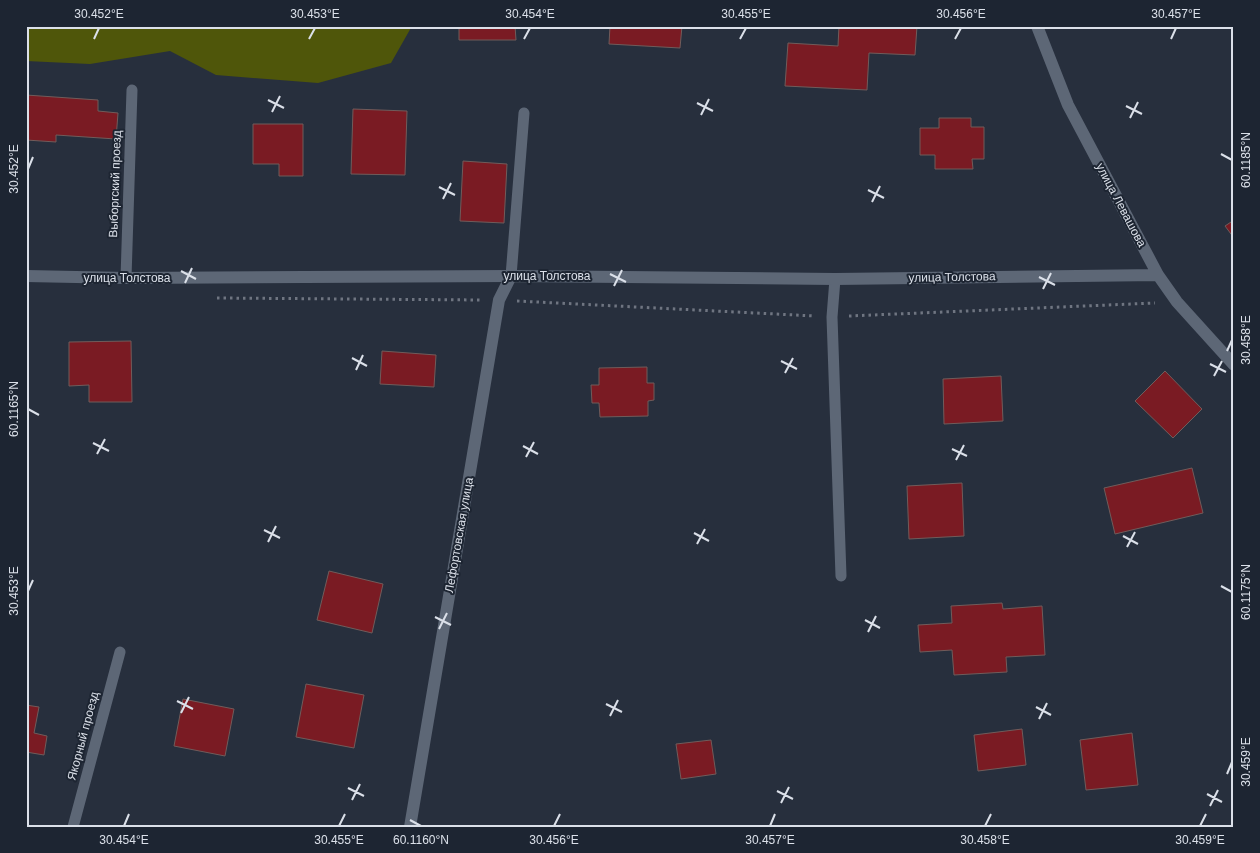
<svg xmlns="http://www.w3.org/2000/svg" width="1260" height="853" font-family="Arial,sans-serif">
	<rect width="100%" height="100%" fill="#272f3d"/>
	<path fill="#4f560a" d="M26,26H412L391,63L318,83L216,75L170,51L90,64L26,61Z"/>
	<path fill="#7a1b23" stroke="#705c5b" d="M459,26H515L516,40H459Z
		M610,26H682L680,48L609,44Z
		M839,26H917L915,55L869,53L867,90L785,86L788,43L838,46Z
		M26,95L98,100V111L118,113L116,139L56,135V142L26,140Z
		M353,109L407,111L405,175L351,174Z
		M939,118H971V127H984V159H972L973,169H935V155H920V128H939Z
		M253,124H303V176H279V164H253Z
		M463,161L507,164L504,223L460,221Z
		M1234,220V238L1225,226Z
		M131,341L132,402H89V385L69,386V342Z
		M382,351L436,355L434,387L380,384Z
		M647,367V383H654V400L648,401V416L600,417L599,403H592L591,385H599V368Z
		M1165,371L1202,409L1173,438L1135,401Z
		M1001,376L1003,421L944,424L943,379Z
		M1192,468L1203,513L1115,534L1104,488Z
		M962,483L964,536L909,539L907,486Z
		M329,571L383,584L372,633L317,620Z
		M1002,603L1003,609L1042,606L1045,655L1006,657L1007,672L954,675L952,650L920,652L918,625L952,623L951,606Z
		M306,684L364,695L354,748L296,737Z
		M183,699L234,709L225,756L174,746Z
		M26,705L39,707L34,733L47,736L44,755L26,752Z
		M1022,729L1026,765L978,771L974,735Z
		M1132,733L1138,785L1086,790L1080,740Z
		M711,740L716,774L681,779L676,744Z"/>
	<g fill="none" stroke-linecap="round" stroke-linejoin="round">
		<path stroke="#6f7581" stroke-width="3" stroke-dasharray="2.5 4" stroke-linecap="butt" d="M217,298L481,300
			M517,301L815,316
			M849,316L1155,303"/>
		<path stroke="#5d6776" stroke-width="11" d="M511,276L524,113
			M126,278L132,90
			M835,279L832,317L841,576
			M73,827L120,652"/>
		<path stroke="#5d6776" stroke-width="12" d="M1037,26L1068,105L1158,275L1177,302L1234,365
			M26,276L126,278L511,276L835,279L1158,275
			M410,827L499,300L511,276"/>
	</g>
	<path fill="none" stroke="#dbe0e9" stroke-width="2" d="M94,39L99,28M309,39L315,28M524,39L530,28M740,39L746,28M955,39L961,28M1171,39L1176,28M268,100L284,108M697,103L713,111M1126,106L1142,114M272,112L280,96M701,115L709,99M1130,118L1138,102M1221,154L1232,160M28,169L33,157M439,187L455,195M868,190L884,198M443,199L451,183M872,202L880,186M181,271L196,279M610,274L626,282M1039,277L1055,285M185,283L192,268M614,286L622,270M1043,289L1051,273M1227,351L1232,340M352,358L367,366M781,361L797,369M1210,364L1226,372M356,370L363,355M785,373L793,358M1214,376L1222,361M28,409L39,415M93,443L109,451M523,446L538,454M952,449L967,456M97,454L105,439M526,457L534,442M956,460L964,445M264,530L280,538M694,533L709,541M1123,536L1138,544M268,542L276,526M697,544L705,529M1127,547L1135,532M1221,586L1232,592M28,591L33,580M435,617L451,625M865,620L880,628M439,629L447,613M868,632L876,616M177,701L193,709M606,704L622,712M1036,707L1051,715M181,713L189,697M610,716L618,700M1039,719L1047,703M1227,774L1232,762M348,788L364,796M777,791L793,799M1207,794L1222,802M352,800L360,784M781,803L789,787M1210,806L1218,790M410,820L421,826M124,826L129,814M339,826L345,814M554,826L560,814M770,826L775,814M985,826L991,814M1200,826L1206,814"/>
	<g text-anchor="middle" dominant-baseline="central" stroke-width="4" stroke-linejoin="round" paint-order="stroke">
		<g font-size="12" fill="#dbe0e9" stroke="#1d2532">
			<text transform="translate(115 184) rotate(-88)">Выборгский проезд</text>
			<text transform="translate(1121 205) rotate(62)">улица Левашова</text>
			<text x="547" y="276">улица Толстова</text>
			<text transform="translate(952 277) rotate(-1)">улица Толстова</text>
			<text x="127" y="278">улица Толстова</text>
			<text transform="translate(459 535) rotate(-80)">Лефортовская улица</text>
			<text transform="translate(83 736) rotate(-75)">Якорный проезд</text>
		</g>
	</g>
	<rect width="1260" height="853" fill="none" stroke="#1d2532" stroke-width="55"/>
	<rect x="28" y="28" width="1204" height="798" fill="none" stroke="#dbe0e9" stroke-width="2"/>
	<g font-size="12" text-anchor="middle" fill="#dbe0e9">
		<text x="99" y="18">30.452°E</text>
		<text x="315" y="18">30.453°E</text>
		<text x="530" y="18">30.454°E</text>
		<text x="746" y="18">30.455°E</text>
		<text x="961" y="18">30.456°E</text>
		<text x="1176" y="18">30.457°E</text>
		<text transform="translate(1246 160) rotate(-90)" y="4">60.1185°N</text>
		<text transform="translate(14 169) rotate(-90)" y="4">30.452°E</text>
		<text transform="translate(1246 340) rotate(-90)" y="4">30.458°E</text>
		<text transform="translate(14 409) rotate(-90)" y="4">60.1165°N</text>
		<text transform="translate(14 591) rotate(-90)" y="4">30.453°E</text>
		<text transform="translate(1246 592) rotate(-90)" y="4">60.1175°N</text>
		<text transform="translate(1246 762) rotate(-90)" y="4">30.459°E</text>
		<text x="124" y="844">30.454°E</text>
		<text x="339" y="844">30.455°E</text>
		<text x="421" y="844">60.1160°N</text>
		<text x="554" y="844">30.456°E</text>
		<text x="770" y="844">30.457°E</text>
		<text x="985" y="844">30.458°E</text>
		<text x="1200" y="844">30.459°E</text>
	</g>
</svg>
